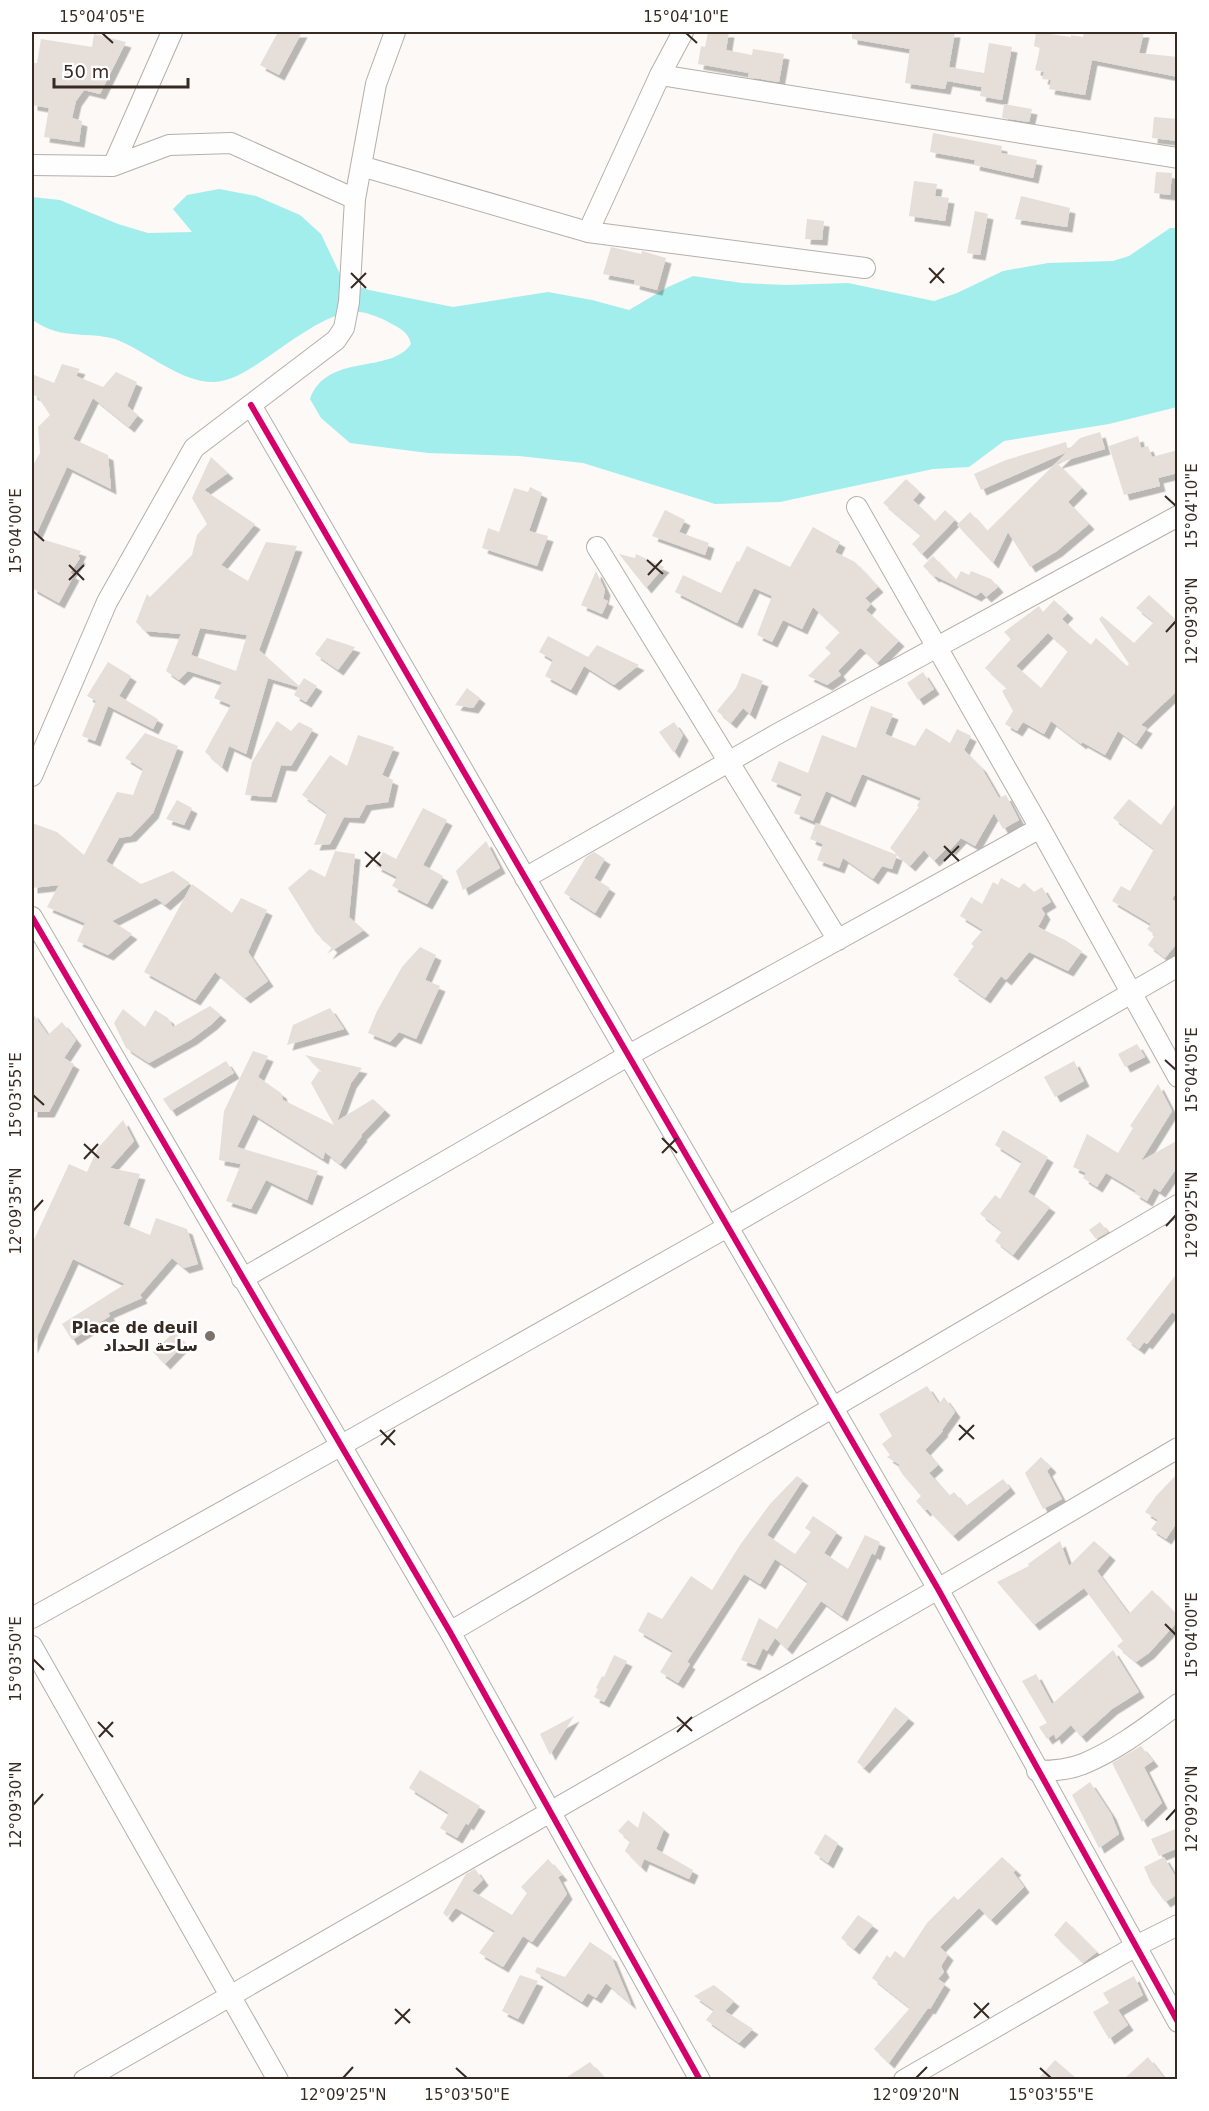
<svg xmlns="http://www.w3.org/2000/svg" width="1209" height="2111" font-family="'DejaVu Sans',Cairo,sans-serif">
	<defs>
		<filter id="shadow"><feDropShadow dx="5.5" dy="5.5" stdDeviation="0" flood-color="#0004"/></filter>
	</defs>
	<rect width="100%" height="100%" fill="#fcf9f6"/>
	<path fill="#a2eeed" d="M219,189L256,196L300,215L321,234L340,274L355,285L369,290L453,307L548,292L592,300L629,310L668,287L693,276L742,283L786,285L848,283L934,301L957,293L1003,271L1048,263L1113,261L1129,256L1170,228H1177V407L1109,424L1004,441L969,467L933,469L780,502L715,504L583,463L519,456L428,453L350,443L321,418L310,399C327,352 390,375 411,344C409,333 400,328 390,323C380,317 363,310 351,312C322,315 281,349 256,365C243,373 230,381 215,382C180,383 147,351 115,339C95,333 72,337 52,330C45,328 38,323 32,320V197L60,200L118,224L148,233L192,232L173,209L187,195Z"/>
	<path fill="#e6ded9" fill-rule="evenodd" filter="url(#shadow)" d="M278,32H302L279,75L260,65Z
		M708,32H729L726,50L752,55L753,49L784,54L779,82L748,77L749,73L698,64L701,46L705,47Z
		M852,32H955L949,67L984,73L989,43L1012,47L1002,100L980,96L982,87L947,81L945,89L905,83L910,49L852,39Z
		M1036,32L1071,37V35L1083,37L1084,32H1144L1139,53L1178,57V77L1092,60L1085,95L1049,89L1051,80L1042,79L1044,72L1035,70L1040,48L1034,46Z
		M94,34L126,42L100,94L84,90L76,101L72,118L82,121L79,142L44,137L49,108L32,105V63H37L41,39L92,47Z
		M1004,104L1032,109L1029,122L1002,118Z
		M1154,117L1178,119V141L1152,138Z
		M933,133L1002,146L1001,153L1037,160L1033,178L974,165L975,160L930,152Z
		M1156,172L1172,173L1170,195L1154,193Z
		M914,181L937,184L935,196L949,198L945,221L909,216Z
		M1021,196L1070,208L1067,227L1015,219Z
		M975,211L988,214L980,255L967,253Z
		M807,219L824,221L822,240L805,239Z
		M611,247L641,254L642,251L666,258L657,290L634,284L635,280L603,274Z
		M62,364L80,369L76,376L103,387L116,372L137,382L127,406L138,415L129,427L93,398L73,439L108,455L111,489L67,467L35,537L81,551L78,557L80,558L70,573L74,575L59,603L32,588V467L40,453L38,427L50,415L38,397L32,394V374L54,383Z
		M1100,432L1105,449L1057,463L1082,488L1068,502L1089,524L1057,551L1030,567L1008,532L993,563L957,525L970,512L987,531L1067,452L981,490L974,474L1006,460L1066,442L1068,450L1080,438Z
		M1138,436L1141,448L1148,446L1152,457L1178,450V473L1158,478L1160,486L1124,495L1109,446Z
		M211,457L228,473L204,490L255,524L221,565L248,581L266,542L297,546L259,650L299,686L304,678L317,686L306,702L294,695L298,687L268,678L246,754L229,746L222,767L205,752L231,705L214,698L222,682L188,671L179,680L166,671L181,634L145,631L136,622L147,594L150,597L192,555L197,535L207,524L192,498ZM200,628L247,635L236,671L191,655Z
		M906,479L920,492L913,500L935,521L945,510L955,520L922,554L912,544L921,535L883,503Z
		M530,487L542,493L529,531L548,536L537,566L482,548L488,528L499,532L514,488L528,492Z
		M665,510L685,520L679,532L709,543L705,555L652,536Z
		M813,527L840,542L835,552L855,562L878,587L865,598L871,604L866,610L899,641L877,663L861,648L859,649L838,671L841,675L827,685L808,676L831,653L825,648L840,632L813,607L802,629L783,620L772,642L757,635L772,596L754,588L737,623L675,592L683,575L721,593L737,561L739,562L747,546L790,567Z
		M619,554L635,558L636,554L664,567L646,588Z
		M933,556L956,580L961,571L969,575L971,571L991,579L998,587L986,597L981,592L976,596L935,576L934,577L923,566Z
		M596,571L605,590L603,599L608,601L602,614L581,605Z
		M1149,595L1178,622V690L1141,725L1147,728L1136,744L1118,731L1105,755L1082,742L1081,744L1051,721L1044,734L1023,722L1017,731L1005,724L1013,711L1002,691L1007,688L985,668L1011,639L1004,632L1039,606L1043,612L1054,600L1068,613L1062,619L1072,629L1091,645L1096,638L1127,666L1129,664L1099,619L1102,616L1134,643L1154,622L1136,608ZM1048,633L1068,651L1041,688L1016,666Z
		M548,636L588,657L597,645L639,665L614,685L584,666L571,690L545,676L553,660L539,652Z
		M327,638L355,647L338,670L315,654Z
		M108,662L131,676L119,696L158,719L153,729L108,706L95,741L82,736L96,701L87,696Z
		M923,672L934,689L918,700L907,683Z
		M742,673L763,681L750,714L743,708L731,723L717,711L736,688Z
		M467,688L480,698L473,708L455,705Z
		M871,706L893,714L885,734L915,746L926,728L950,743L957,729L971,736L964,750L981,767L999,798L1006,795L1019,820L1003,829L994,813L975,846L961,838L950,850L948,847L934,861L924,850L910,866L890,848L919,807L917,806L921,798L862,774L850,802L826,791L813,821L794,813L802,794L771,781L779,761L808,773L822,735L856,748Z
		M277,721L291,731L299,722L313,729L291,766L281,765L271,797L245,795L252,762Z
		M674,722L683,735L674,753L659,732Z
		M145,733L178,746L153,813L131,836L119,838L106,861L141,884L173,871L190,883L165,905L156,898L112,921L132,934L108,955L77,941L85,923L47,907L59,885L32,888V823L57,832L84,855L117,792L133,795L143,769L125,758Z
		M358,735L394,747L382,775L393,780L388,802L366,805L359,818L344,817L330,844L314,845L327,813L302,795L330,755L347,766Z
		M1129,799L1161,825L1178,800V890L1172,899L1178,904V942L1165,958L1148,945L1155,935L1147,929L1151,924L1112,901L1121,886L1130,891L1154,849L1113,818Z
		M177,800L192,808L184,825L166,819Z
		M423,808L447,820L423,865L443,876L427,904L392,886L397,877L376,866L383,852L396,859Z
		M816,823L897,855L892,869L882,866L873,879L843,858L839,868L817,860L823,844L810,839Z
		M486,841L500,868L463,890L456,871Z
		M335,851L355,854L349,917L364,930L327,954L332,947L316,933L288,888L310,869L325,877Z
		M594,852L605,859L594,878L610,888L595,913L564,893L586,857Z
		M1001,878L1019,888L1024,883L1034,892L1042,887L1051,902L1041,908L1045,914L1038,927L1065,940L1082,951L1068,971L1029,952L1006,980L1001,976L985,998L953,975L974,946L971,944L983,930L960,916L971,897L982,904L993,882L998,885Z
		M192,884L232,913L241,898L267,910L248,952L268,981L245,998L215,972L195,1000L144,972Z
		M420,947L436,955L425,980L440,986L416,1039L399,1032L390,1042L368,1033L377,1011L402,967Z
		M210,1006L221,1015L212,1024L192,1039L149,1063L126,1048L114,1023L123,1009L145,1027L155,1010L168,1018L173,1027Z
		M330,1008L344,1029L287,1045L293,1025Z
		M32,1012L48,1035L62,1022L76,1040L64,1058L74,1064L49,1112H32Z
		M1137,1044L1145,1057L1125,1067L1118,1054Z
		M253,1051L268,1056L258,1077L281,1093L283,1100L334,1125L311,1083L319,1071L323,1073L305,1055L362,1068L351,1083L337,1121L373,1099L385,1110L361,1135L362,1136L340,1164L325,1152L323,1159L253,1114L237,1147L318,1171L307,1200L266,1180L251,1209L226,1201L241,1164L219,1160L224,1111Z
		M226,1061L234,1073L171,1111L163,1099Z
		M1074,1061L1084,1081L1055,1097L1044,1077Z
		M1158,1084L1172,1111L1141,1161L1178,1140V1166L1160,1192L1154,1188L1147,1201L1134,1193L1136,1191L1106,1173L1097,1187L1083,1178L1086,1173L1073,1167L1087,1134L1118,1153L1133,1128L1130,1126Z
		M123,1120L134,1141L110,1168L140,1174L123,1224L150,1235L156,1218L187,1229L198,1264L184,1268L172,1258L140,1295L142,1298L108,1313L110,1316L72,1340L62,1324L125,1284L73,1259L32,1348V1244L69,1164L87,1172L98,1148Z
		M1003,1130L1048,1157L1028,1192L1050,1207L1013,1255L995,1241L1002,1231L980,1214L995,1195L1000,1199L1022,1162L995,1145Z
		M1100,1222L1108,1232L1096,1239L1089,1230Z
		M1178,1272V1316L1172,1312L1147,1344L1144,1342L1139,1349L1126,1339Z
		M174,1332L185,1343L165,1364L153,1352Z
		M927,1386L939,1404L944,1397L955,1412L942,1430L943,1431L925,1450L938,1465L929,1473L949,1496L954,1492L966,1506L1003,1479L1010,1488L953,1536L927,1509L925,1511L916,1501L921,1496L903,1475L898,1467L900,1465L887,1457L890,1455L882,1444L892,1436L879,1414Z
		M1041,1457L1051,1467L1047,1471L1062,1499L1043,1509L1025,1473Z
		M1178,1473V1521L1166,1539L1151,1529L1158,1520L1145,1512L1156,1496Z
		M797,1476L803,1480L767,1535L795,1554L811,1532L805,1528L813,1516L837,1532L824,1553L848,1569L865,1535L880,1542L875,1555L872,1553L842,1616L821,1601L787,1649L775,1638L767,1651L763,1648L755,1665L741,1660L759,1618L777,1629L808,1582L775,1559L760,1584L744,1574L687,1662L690,1664L678,1683L660,1672L673,1651L638,1631L648,1612L662,1619L691,1576L712,1590L740,1545L770,1504Z
		M1060,1541L1069,1566L1094,1541L1110,1555L1097,1571L1129,1614L1152,1590L1178,1616V1621L1149,1653L1136,1662L1117,1646L1123,1641L1084,1588L1034,1625L997,1582L1029,1566L1028,1564Z
		M1113,1650L1139,1692L1112,1709L1081,1737L1071,1725L1056,1739L1054,1734L1047,1739L1039,1727L1047,1723L1022,1681L1036,1674L1052,1704Z
		M614,1655L627,1661L604,1702L594,1697L598,1689L596,1688L602,1676L604,1677Z
		M895,1707L909,1718L864,1768L857,1762Z
		M574,1716L550,1755L540,1734Z
		M1141,1746L1153,1761L1144,1767L1162,1803L1142,1822L1112,1763Z
		M420,1770L480,1806L468,1825L466,1823L457,1838L440,1828L449,1813L409,1788Z
		M1090,1782L1111,1814L1119,1834L1099,1848L1072,1795Z
		M643,1811L664,1829L656,1849L693,1870L689,1879L644,1859L641,1867L625,1851L630,1841L618,1831L628,1820L638,1828Z
		M1178,1828V1848L1159,1856L1151,1839Z
		M825,1834L838,1843L828,1863L814,1853Z
		M1002,1857L1016,1870L1013,1872L1024,1887L991,1920L979,1908L940,1947L948,1955L941,1966L944,1972L938,1979L945,1984L930,2009L928,2008L889,2063L874,2049L910,2008L872,1978L887,1955L890,1958L895,1951L904,1958L927,1923L954,1896L958,1900Z
		M1164,1857L1178,1881V1894L1165,1902L1151,1883L1144,1867Z
		M548,1859L562,1875L558,1877L567,1894L532,1942L523,1936L503,1967L479,1953L495,1931L456,1908L447,1917L443,1913L466,1874L475,1869L483,1880L472,1891L512,1915L527,1893L521,1887Z
		M858,1915L873,1925L854,1949L841,1938Z
		M1066,1921L1097,1952L1083,1963L1054,1935Z
		M590,1942L611,1956L631,2004L606,1983L596,1998L588,1993L582,2002L535,1972L537,1967L565,1977Z
		M520,1975L538,1981L518,2019L502,2011Z
		M1134,1976L1143,1995L1118,2010L1128,2025L1109,2039L1093,2012L1109,2003L1103,1993Z
		M714,1985L734,2001L725,2011L753,2029L739,2043L706,2020L714,2010L694,1996Z
		M1148,2057L1165,2079H1124Z
		M1055,2060L1077,2079H1038Z
		M590,2062L605,2079H564Z"/>
	<g fill="none" stroke-linecap="round" stroke-linejoin="round">
		<defs>
			<path id="street" d="M660,75L1178,158
				M32,165L113,166L169,145L231,143L355,199
				M113,166L172,32
				M361,166L588,232L660,75L683,32
				M588,232L865,268
				M251,405L938,1589L1178,2022
				M857,507L1040,828L1178,1077
				M597,547L838,940
				M32,776L107,602L194,448L336,340L344,328L349,302L355,199L376,84L395,32
				M525,878L779,733L1178,516
				M32,917L450,1632L700,2080
				M242,1279L629,1055L1040,828
				M32,1618L340,1446L729,1226L1178,966
				M450,1632L1178,1205
				M32,1646L278,2080
				M1037,1771C1052,1771 1068,1770 1083,1764C1117,1750 1148,1726 1178,1704
				M84,2080L938,1589L1178,1448
				M904,2080L1136,1946L1178,1925"/>
		</defs>
		<use href="#street" stroke="#b5afaa" stroke-width="22"/>
		<use href="#street" stroke="#fffefe" stroke-width="20"/>
		<defs>
			<path id="cycleway" d="M251,405L938,1589L1178,2022
				M32,917L450,1632L700,2080"/>
		</defs>
		<use href="#cycleway" stroke="#fff" stroke-width="10"/>
		<use href="#cycleway" stroke="#d6006c" stroke-width="6"/>
	</g>
	<path fill="none" stroke="#362a22" stroke-width="2" d="M102,33L113,43M686,33L697,43M929,268L944,283M351,273L366,288M930,283L944,268M351,288L366,273M1165,496L1176,506M33,531L44,541M647,560L663,574M69,565L84,580M648,575L662,560M69,580L84,565M1166,632L1176,621M944,846L959,861M365,852L381,866M944,861L959,846M366,867L380,852M1165,1060L1176,1070M33,1095L44,1105M662,1138L677,1153M84,1144L99,1158M662,1153L677,1138M84,1159L98,1144M33,1211L43,1200M1166,1226L1176,1215M959,1425L974,1439M380,1430L395,1445M959,1440L974,1425M381,1445L395,1430M1165,1624L1176,1635M33,1659L44,1670M677,1717L692,1731M98,1722L113,1737M677,1732L692,1717M99,1737L113,1722M33,1805L43,1794M1166,1820L1176,1809M974,2003L989,2018M395,2009L410,2023M974,2018L989,2003M395,2024L410,2009M456,2068L467,2078M1040,2068L1051,2078M343,2078L353,2067M916,2078L927,2067"/>
	<circle fill="#7b726c" stroke="#fff" stroke-width="2" cx="210" cy="1336" r="6"/>
	<g text-anchor="middle" dominant-baseline="central" stroke-width="5" stroke-linejoin="round" paint-order="stroke">
		<g font-size="16" font-weight="bold" fill="#362a22" stroke="#fff" text-anchor="end">
			<text x="198" y="1327">Place de deuil<tspan x="198" dy="18">ساحة الحداد</tspan></text>
		</g>
	</g>
	<rect width="1209" height="2111" fill="none" stroke="#ffffff" stroke-width="66"/>
	<path d="M54 78v9h134v-9" fill="none" stroke="#362a22" stroke-width="3"/>
	<text x="63" y="78" font-size="18" fill="#362a22" stroke="#ffffff" stroke-width="4.5" paint-order="stroke">50 m</text>
	<rect x="33" y="33" width="1143" height="2045" fill="none" stroke="#362a22" stroke-width="2"/>
	<g font-size="15" text-anchor="middle" fill="#362a22">
		<text x="102" y="22">15°04'05"E</text>
		<text x="686" y="22">15°04'10"E</text>
		<text transform="translate(1192 506) rotate(-90)" y="5">15°04'10"E</text>
		<text transform="translate(16 531) rotate(-90)" y="5">15°04'00"E</text>
		<text transform="translate(1192 621) rotate(-90)" y="5">12°09'30"N</text>
		<text transform="translate(1192 1070) rotate(-90)" y="5">15°04'05"E</text>
		<text transform="translate(16 1095) rotate(-90)" y="5">15°03'55"E</text>
		<text transform="translate(16 1211) rotate(-90)" y="5">12°09'35"N</text>
		<text transform="translate(1192 1215) rotate(-90)" y="5">12°09'25"N</text>
		<text transform="translate(1192 1635) rotate(-90)" y="5">15°04'00"E</text>
		<text transform="translate(16 1659) rotate(-90)" y="5">15°03'50"E</text>
		<text transform="translate(16 1805) rotate(-90)" y="5">12°09'30"N</text>
		<text transform="translate(1192 1809) rotate(-90)" y="5">12°09'20"N</text>
		<text x="343" y="2100">12°09'25"N</text>
		<text x="467" y="2100">15°03'50"E</text>
		<text x="916" y="2100">12°09'20"N</text>
		<text x="1051" y="2100">15°03'55"E</text>
	</g>
</svg>
